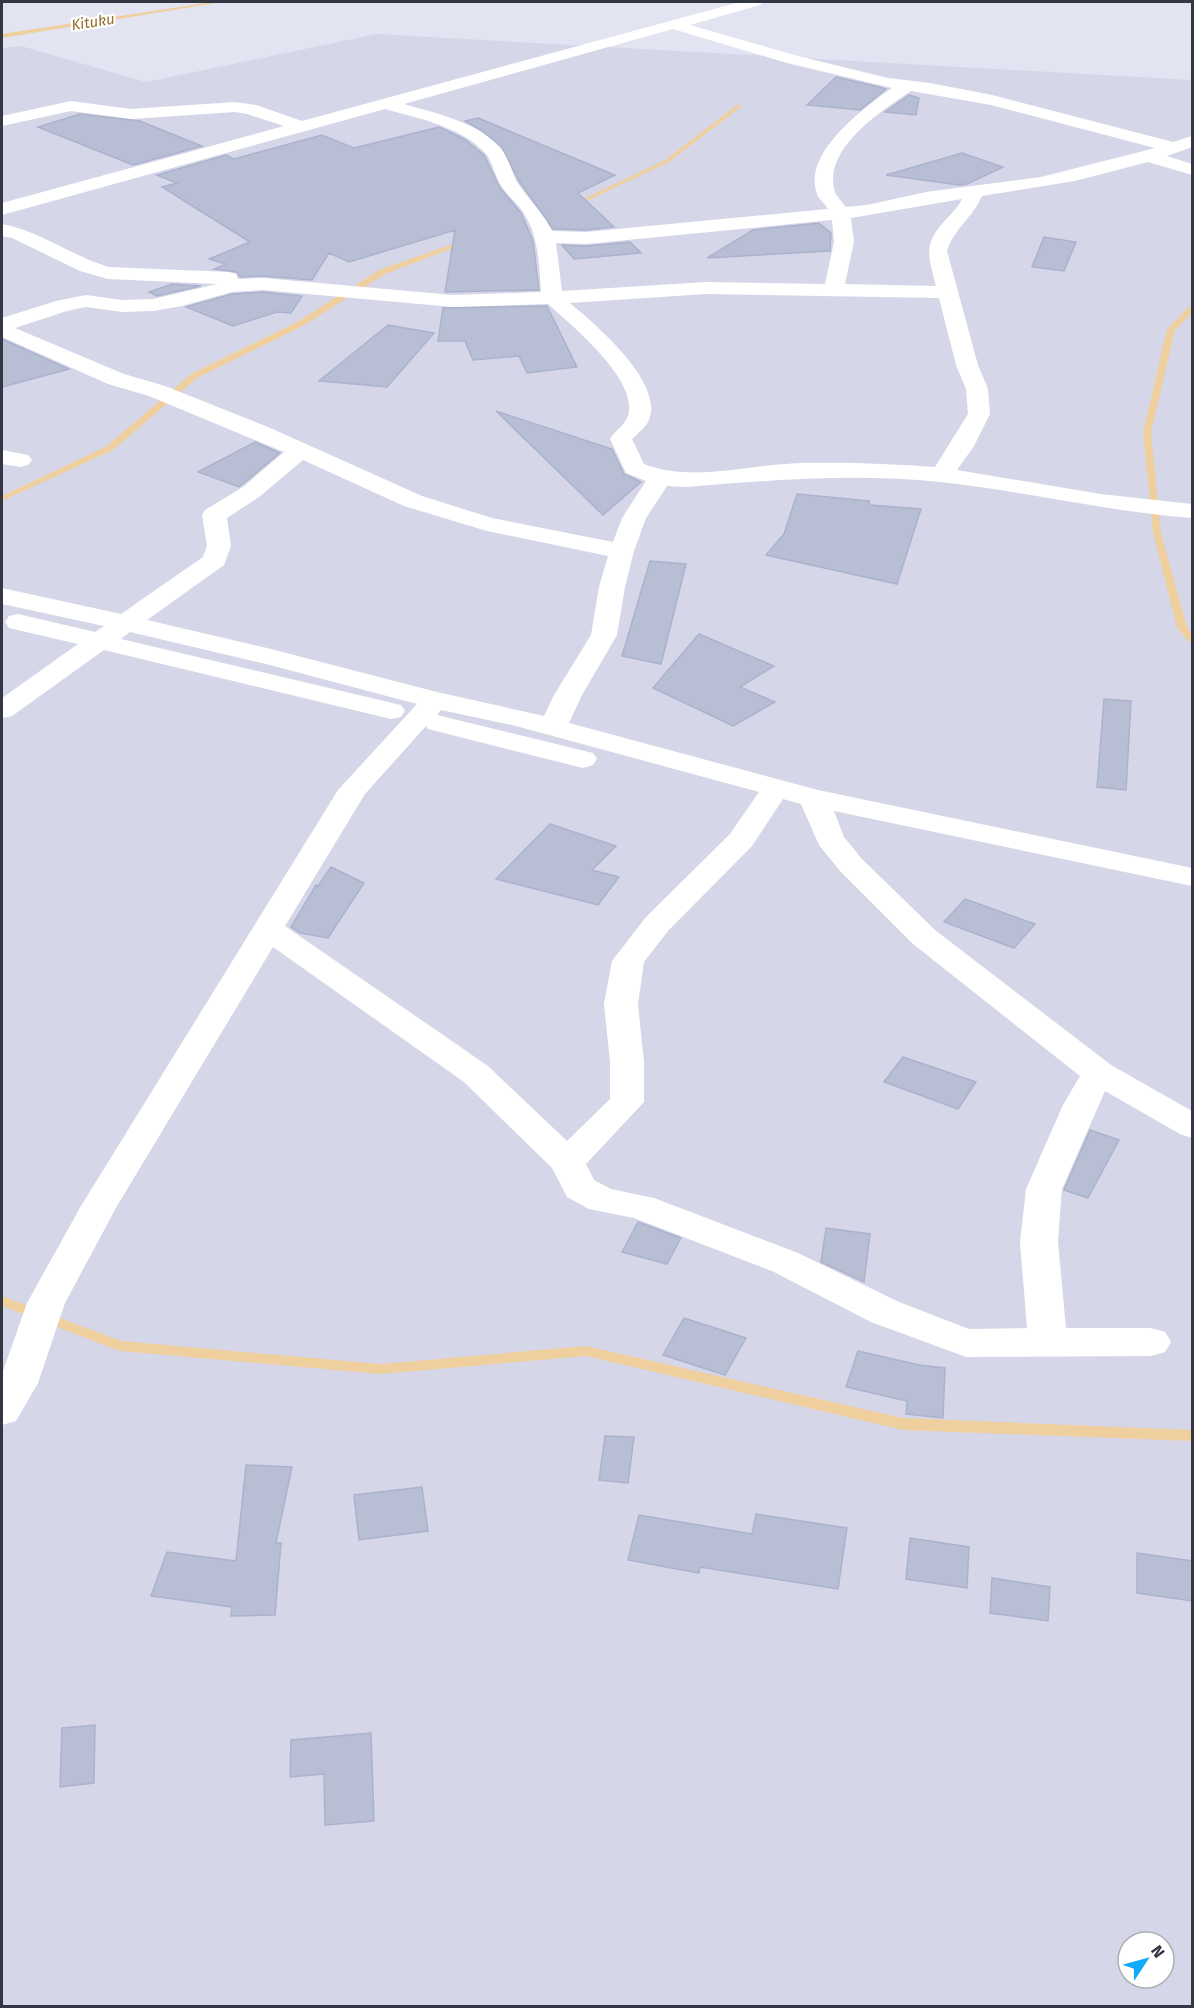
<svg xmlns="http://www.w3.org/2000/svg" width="1194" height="2008" font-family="'Fira Sans',sans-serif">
	<rect width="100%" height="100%" fill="#e3e4f1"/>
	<path fill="#d5d7e9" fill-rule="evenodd" d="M377,34L1192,80V2006H2V48L21,46L146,82ZM1128,1942H1164V1978H1128Z"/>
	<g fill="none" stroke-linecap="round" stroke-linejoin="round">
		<path fill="#efcf9e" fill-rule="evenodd" d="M212,2H222L2,38V34Z
			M737,105L742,106L669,162L574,207L569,206L665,160Z
			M467,239L469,240V242L385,274L303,326L197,378L113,450L2,501V496L107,446L191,374L297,322L379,270Z
			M1189,307H1192V313L1175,330L1151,433L1161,533L1187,627L1192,634V643L1189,642L1177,628L1153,533L1143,433L1167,329Z
			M2,1296L121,1341L380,1364L586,1346L903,1418L1192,1430V1441L903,1430L586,1356L380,1374L120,1351L2,1306Z"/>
	</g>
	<path fill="#b8bed3" stroke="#acb2ce" stroke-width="1.5" d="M836,77L879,87L886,89L860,110L807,105Z
		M909,95L919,98L916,115L885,112Z
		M80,114L140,121L202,146L133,165L38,127Z
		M478,118L615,175L578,193L614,227L586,230L553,229L519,181L502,147L481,130L465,121Z
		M439,127L464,139L484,155L500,188L521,213L533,241L539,290L445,292L455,230L349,262L329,253L312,280L263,276L240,277L237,272L214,269L226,264L209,259L250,242L162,187L177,183L157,175L226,155L234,159L322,135L354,148Z
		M962,153L1003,167L967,184L959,185L886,175Z
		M819,223L831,233L830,251L707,258L753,230Z
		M1044,237L1076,242L1064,271L1032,267Z
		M630,242L641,253L574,259L562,245L586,246Z
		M172,284L201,286L157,296L149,292Z
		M263,292L302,296L291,313L277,312L233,326L186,307L232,294Z
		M547,306L577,367L527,373L519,356L473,360L465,341H438L443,308Z
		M388,325L434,333L387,387L319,381Z
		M2,339L69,369L2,387Z
		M496,411L612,449L624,474L641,482L603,515Z
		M255,442L280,453L239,487L198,472Z
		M797,494L869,501L870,505L921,509L897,584L766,555L784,534Z
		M650,561L686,564L661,664L622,656Z
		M699,634L774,666L740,687L775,702L733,726L653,688Z
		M1104,699L1131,701L1126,790L1097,787Z
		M550,824L616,846L592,870L619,877L598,905L496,879Z
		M331,867L364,883L328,938L300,933L291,927L316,885L318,886Z
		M965,899L1035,924L1014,948L944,922Z
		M903,1057L976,1082L958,1109L884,1082Z
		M1090,1130L1119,1140L1088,1198L1064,1190Z
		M638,1222L681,1238L667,1264L622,1252Z
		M826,1228L870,1234L864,1282L821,1262Z
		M684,1318L746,1338L725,1375L663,1355Z
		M858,1351L919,1365L945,1368L943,1418L906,1414L907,1401L846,1387Z
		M605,1436L634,1437L628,1483L599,1480Z
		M246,1465L292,1467L276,1543H281L275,1615L231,1616L232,1607L151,1596L167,1552L236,1561Z
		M422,1487L428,1531L359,1540L354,1495Z
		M756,1514L847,1528L838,1589L700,1567L699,1573L628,1560L639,1515L752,1534Z
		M910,1538L969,1547L967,1588L906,1579Z
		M1137,1553L1192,1561V1601L1137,1593Z
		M992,1578L1050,1587L1048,1621L990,1613Z
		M95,1725L94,1783L60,1787L62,1728Z
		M371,1733L374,1821L325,1825L324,1774L290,1777L291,1740Z"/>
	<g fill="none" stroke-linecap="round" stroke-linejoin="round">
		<path fill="#fff" fill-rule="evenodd" d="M740,2H763L760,5L690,25L798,56L888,78L930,83L992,95L1173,142L1192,136V147L1167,156L1192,164V175L1148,162L1075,181L982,196C973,217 954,229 947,251L978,365L988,389L990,414L974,446L957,470L1101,494L1192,504V518C1108,512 1025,491 940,482C855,473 771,480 686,487L667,486L646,518L634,551L625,587L617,635L582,695L569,723L818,790L1192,868V886L834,811L844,837L862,859L935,930L1111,1065L1192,1111V1138L1180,1134L1105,1091L1062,1189L1058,1242L1066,1328H1151L1165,1332L1171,1342L1165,1352L1151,1356L966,1357L871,1322L772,1271L634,1218L589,1209L567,1197L552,1168L464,1082L273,947L117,1206L65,1303L38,1383L16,1421L2,1425V1374L27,1303L81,1206L338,790L417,704L266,664L130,632L121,639L401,705L405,711L401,717L391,719L104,650L12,716L2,718V698L78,644L9,628L5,622L9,616L18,614L95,632L104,626L2,604V588L121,614L203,557L207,546L202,515L205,510L243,487L284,452L149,396L108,384L2,337V318L56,301L86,295L122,300L153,299L217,284L108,279L80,271L12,238L2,236V224C40,231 72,256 109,267L229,272L236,274L238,279L263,278L453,295L541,292C539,264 539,236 523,212C517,203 508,196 502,187C495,177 493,163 486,154C463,127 417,118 385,109L2,215V203L284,126L247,114L235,112L131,119L71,111L2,126V116L71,101L131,109L235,102L256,105L302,121ZM673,29L787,63L892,88C864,108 802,153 817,194C819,199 825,204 828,209L586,232L552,231C543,212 528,199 517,182C511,171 509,158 500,148C478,122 435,113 404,104ZM911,91L991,105L1155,148L1041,177L926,192L867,205L846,207C843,203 837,197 835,192C822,149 881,111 911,91ZM962,199C957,210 949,215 942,224C922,246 930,261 936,286L845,284L854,242L851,218ZM832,220L834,242L825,284L706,282L562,291L556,243L586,244ZM263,290L453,307L548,304C570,324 643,383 627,418C624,425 614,432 610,439L626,473L646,481L622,518L613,542L492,518L422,496L268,427L165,386L124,374L15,328L67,311L86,307L122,312L153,311L182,306L232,292ZM706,294L939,298L956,365L966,389L968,414L935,467C892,464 847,462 802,463C750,464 694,483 644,464L632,439C638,433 648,426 650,417C661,380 595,324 570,303ZM303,460L404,506L487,531L608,556L599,587L591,635L554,695L544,716L437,692L271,649L147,620L224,565L231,546L227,518L259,497ZM441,710L516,726L759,792L730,834L646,917L612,961L604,1004L610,1062V1099L567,1141L488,1066L285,926L365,794L426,726L428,729L583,768L593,765L597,759L593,753L437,715ZM783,799L801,804L819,845L840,871L913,944L1080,1076L1063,1105L1026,1189L1020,1242L1027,1328L969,1329L899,1302L798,1253L654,1198L611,1189L594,1180L586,1164L644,1102V1062L638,1004L644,962L668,931L752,846Z
			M2,450L28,455L32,460L28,465L20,467L2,464Z"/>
	</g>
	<g text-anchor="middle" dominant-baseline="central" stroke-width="4.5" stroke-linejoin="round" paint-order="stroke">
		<g font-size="15" font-style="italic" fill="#966c29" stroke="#fff">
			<text transform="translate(93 22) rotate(-9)">Kituku</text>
		</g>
	</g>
	<rect width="1194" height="2008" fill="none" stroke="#333643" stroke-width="6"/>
	<g transform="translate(1146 1960) rotate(54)"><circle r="28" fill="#ffffff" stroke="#adafb4" stroke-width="1.5"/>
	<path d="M0-4.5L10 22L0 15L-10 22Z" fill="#11aafa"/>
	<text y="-9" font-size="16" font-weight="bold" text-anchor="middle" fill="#333643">N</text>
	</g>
</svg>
